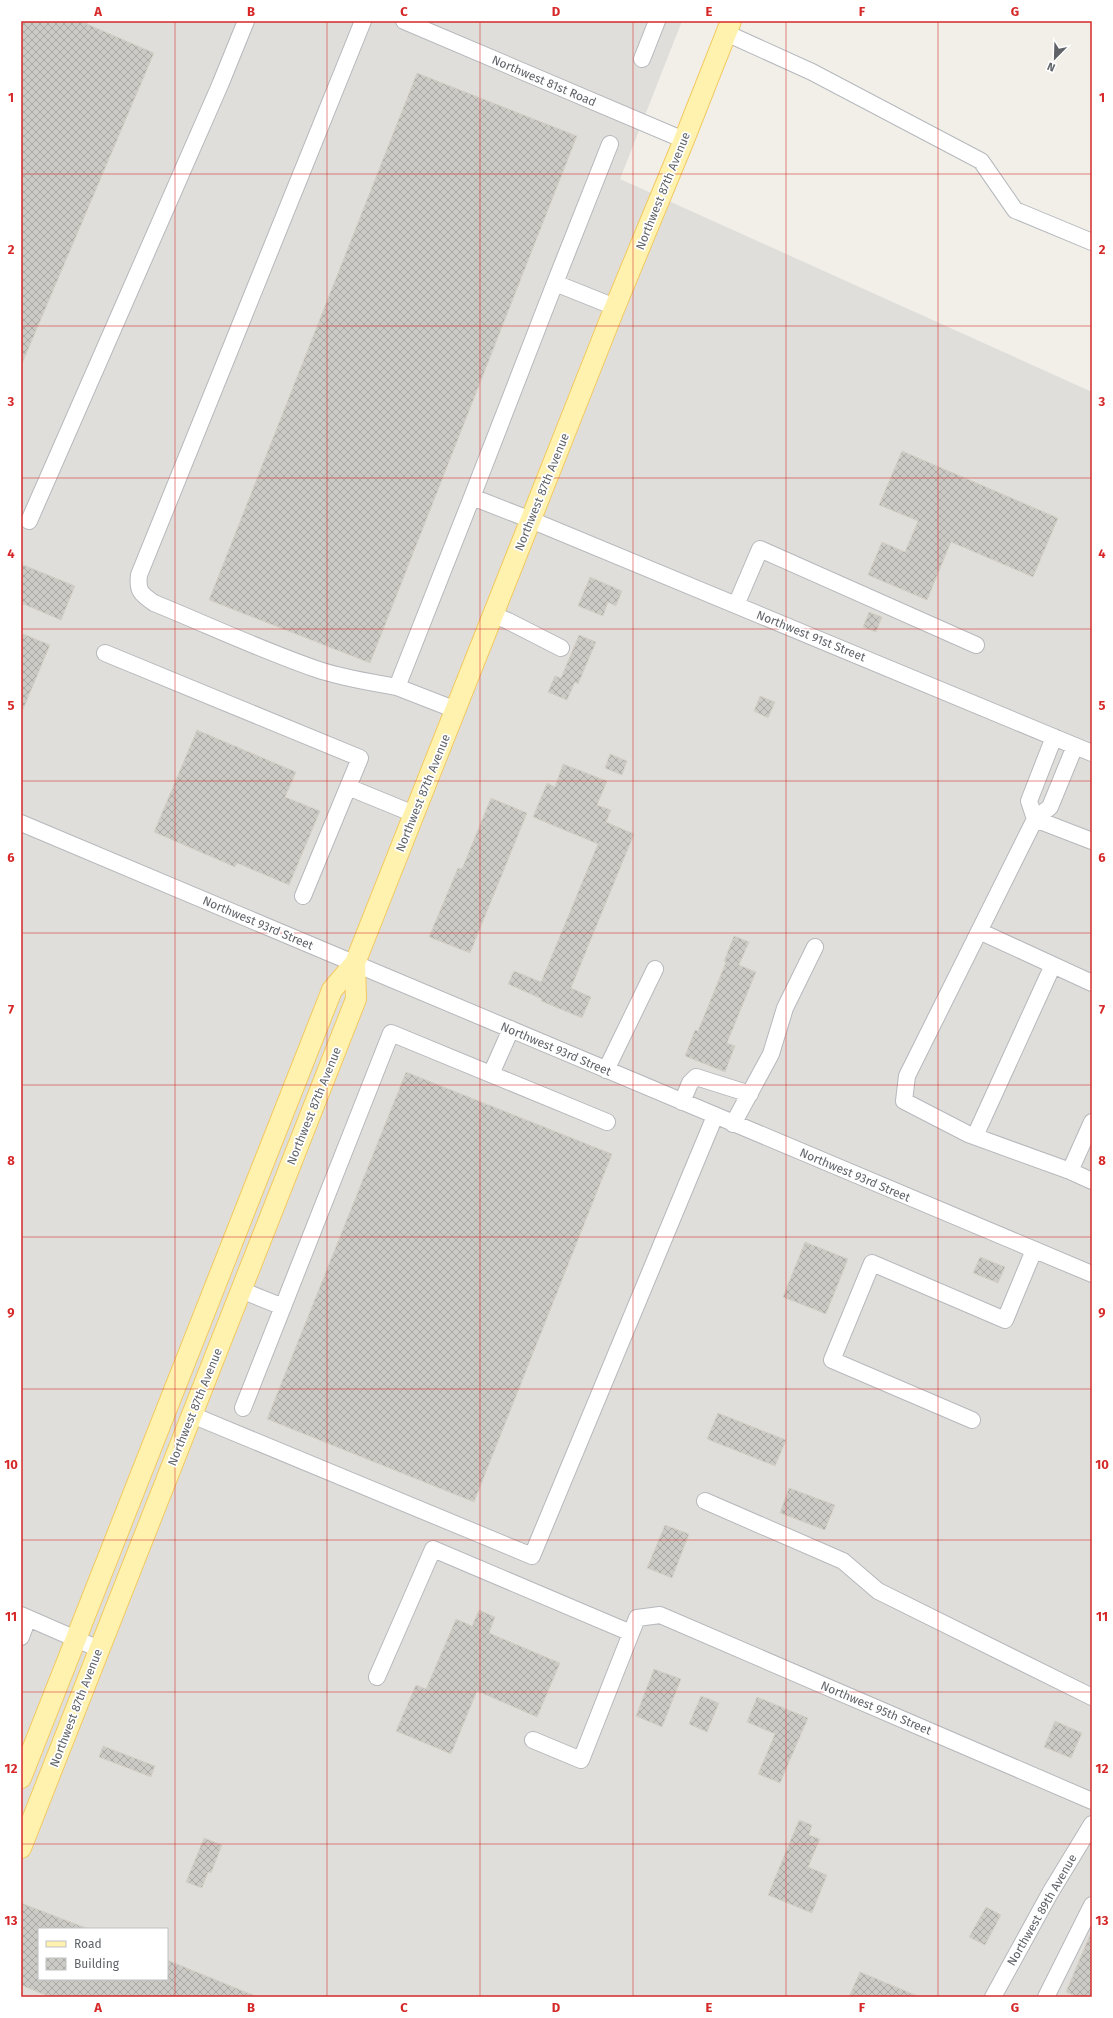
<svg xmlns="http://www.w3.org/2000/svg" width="1113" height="2018" font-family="'Fira Sans',sans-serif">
	<defs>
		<pattern id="building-cross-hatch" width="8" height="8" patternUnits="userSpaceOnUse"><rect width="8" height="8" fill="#cccac5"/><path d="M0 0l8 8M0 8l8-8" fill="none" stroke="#a9a8a4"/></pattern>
	</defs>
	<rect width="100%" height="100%" fill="#f1efe8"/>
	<path fill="#e0deda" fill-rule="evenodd" d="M21,21H682L620,179L1092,392V1997H21ZM39,1929H167V1979H39Z"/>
	<path fill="url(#building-cross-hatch)" stroke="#d6d1c6" d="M21,21H88L87,24L154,53L21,366Z
		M417,73L577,136L370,663L209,600Z
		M902,451L1058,518L1033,577L951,542L927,600L868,575L882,542L905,552L918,521L879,505Z
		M21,564L75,586L61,620L21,603Z
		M590,577L622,591L616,606L608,602L603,616L578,606Z
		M869,612L882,617L876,632L863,627Z
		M21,633L50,645L21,714Z
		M579,635L596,642L578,684L575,682L567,700L548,692L555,676L561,678Z
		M760,696L775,702L768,718L754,711Z
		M197,730L296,772L285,797L320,811L289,885L237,863L235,867L154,832Z
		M610,754L627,761L622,775L605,768Z
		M563,764L607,781L597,805L611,810L606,822L634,834L571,988L591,997L582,1018L541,1001L542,999L508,984L514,971L541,982L598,844L533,817L547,783L555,787Z
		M491,798L527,813L470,953L429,937L458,868L462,869Z
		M734,936L749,942L739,965L756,972L727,1043L735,1046L725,1072L685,1056L695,1030L698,1031L726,962L724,961Z
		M406,1072L612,1154L474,1502L267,1419Z
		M805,1242L848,1259L826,1314L783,1297Z
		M980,1257L1005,1267L998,1283L973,1273Z
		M718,1413L786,1440L775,1466L707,1439Z
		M789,1488L835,1505L825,1530L780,1513Z
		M665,1525L689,1534L672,1578L647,1568Z
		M479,1610L495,1617L489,1633L560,1663L537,1717L477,1691L451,1754L396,1731L416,1685L426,1689L456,1619L472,1626Z
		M654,1669L681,1679L662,1727L636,1716Z
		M701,1696L719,1703L707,1732L689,1724Z
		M757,1697L808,1718L780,1783L758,1774L775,1734L747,1722Z
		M1055,1721L1082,1733L1071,1758L1044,1747Z
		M103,1746L155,1766L151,1777L99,1757Z
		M799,1820L812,1825L809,1835L820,1839L808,1867L827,1875L812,1913L768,1895Z
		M204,1838L222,1845L211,1873L208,1872L202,1888L186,1882Z
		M21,1903L86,1928L39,1929V1979H167V1960L258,1997H50L21,1985Z
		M986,1907L1001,1915L985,1945L969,1937Z
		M1092,1930V1997H1078L1066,1992Z
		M860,1972L920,1997H849Z"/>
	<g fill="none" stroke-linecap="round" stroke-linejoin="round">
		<defs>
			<path id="minor" d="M363,21L139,575C137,591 141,594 154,603C208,625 261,650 316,669C342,678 370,682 397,687
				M404,21L684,140
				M726,33L812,72L981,161L1015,210L1092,242
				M642,59L657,21
				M610,144L555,283L615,307
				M555,283L472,497L531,520L1092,753
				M29,521L220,85L246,21
				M736,605L760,549L976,645
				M494,615L508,621L561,648
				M105,653L360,758L303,896
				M456,710L397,687L472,497
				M1054,737L1029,801L1035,819L1092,841
				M1075,746L1050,807L1035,819L907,1076L904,1101L968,1134L1070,1171L1092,1181
				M348,787L414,814
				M21,823L1092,1274
				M979,931L1092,983
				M606,1070L655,969
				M491,1074L511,1029
				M682,1102L690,1083L696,1077L750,1094
				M733,1124L771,1054L785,1008L815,947
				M975,1136L1053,965
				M1070,1171L1092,1122
				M241,1290L283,1307
				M243,1408L391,1033L607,1122
				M192,1415L532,1556L715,1116
				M972,1420L832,1360L872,1263L1005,1320L1034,1250
				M705,1501L843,1561L878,1591L1092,1697
				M21,1615L99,1649
				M21,1637L28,1618
				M377,1677L433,1549L631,1633
				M533,1740L581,1760L637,1618L660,1615L1092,1801
				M993,1997L1050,1893L1092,1824
				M1046,1997L1092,1905"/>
			<path id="major" d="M21,1778L332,990L355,963L615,307L684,140L731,21
				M21,1848L356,999L355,963"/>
		</defs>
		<use href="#minor" stroke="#b5b8bc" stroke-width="18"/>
		<use href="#major" stroke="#f2c960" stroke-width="22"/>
		<use href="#minor" stroke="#fff" stroke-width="16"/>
		<use href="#major" stroke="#fff2af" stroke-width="20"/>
	</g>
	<path fill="none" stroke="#d62828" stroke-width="1" stroke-opacity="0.55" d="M175,21V1997M327,21V1997M480,21V1997M633,21V1997M786,21V1997M938,21V1997M21,174H1092M21,326H1092M21,478H1092M21,629H1092M21,781H1092M21,933H1092M21,1085H1092M21,1237H1092M21,1389H1092M21,1540H1092M21,1692H1092M21,1844H1092"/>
	<g text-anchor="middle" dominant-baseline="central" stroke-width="3.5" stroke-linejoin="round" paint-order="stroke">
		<g font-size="12" fill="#5f6368" stroke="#fff">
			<text transform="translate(544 81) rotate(23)">Northwest 81st Road</text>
			<text transform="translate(663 191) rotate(-68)">Northwest 87th Avenue</text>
			<text transform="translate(542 492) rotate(-68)">Northwest 87th Avenue</text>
			<text transform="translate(811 636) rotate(22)">Northwest 91st Street</text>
			<text transform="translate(423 793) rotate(-68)">Northwest 87th Avenue</text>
			<text transform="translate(258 923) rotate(23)">Northwest 93rd Street</text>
			<text transform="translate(556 1049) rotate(23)">Northwest 93rd Street</text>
			<text transform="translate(314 1106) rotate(-68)">Northwest 87th Avenue</text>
			<text transform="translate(855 1175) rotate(23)">Northwest 93rd Street</text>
			<text transform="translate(195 1407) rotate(-68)">Northwest 87th Avenue</text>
			<text transform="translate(76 1708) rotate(-69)">Northwest 87th Avenue</text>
			<text transform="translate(876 1708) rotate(23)">Northwest 95th Street</text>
			<text transform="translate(1042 1910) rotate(-60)">Northwest 89th Avenue</text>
		</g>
	</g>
	<rect width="1113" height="2018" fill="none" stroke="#ffffff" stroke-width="44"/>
	<rect x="38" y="1928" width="130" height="52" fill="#ffffff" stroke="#bfc1c3"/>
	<rect x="46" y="1941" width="20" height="6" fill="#fff2af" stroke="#bfc1c3"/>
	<text x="74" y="1948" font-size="12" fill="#5f6368">Road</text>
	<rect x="46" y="1958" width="20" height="12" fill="url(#building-cross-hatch)" stroke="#bfc1c3"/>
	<text x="74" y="1968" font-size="12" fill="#5f6368">Building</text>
	<g transform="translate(1055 58) rotate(203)" stroke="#ffffff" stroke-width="3" paint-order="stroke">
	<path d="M0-3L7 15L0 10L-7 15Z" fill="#5f6368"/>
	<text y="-6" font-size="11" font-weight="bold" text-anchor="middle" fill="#5f6368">N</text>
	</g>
	<rect x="22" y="22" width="1069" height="1974" fill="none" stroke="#d62828" stroke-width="1.5"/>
	<g font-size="13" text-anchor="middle" font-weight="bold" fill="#d62828">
		<text x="98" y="16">A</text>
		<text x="251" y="16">B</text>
		<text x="404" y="16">C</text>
		<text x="556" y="16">D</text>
		<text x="709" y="16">E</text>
		<text x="862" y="16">F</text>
		<text x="1015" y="16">G</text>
		<text x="11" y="102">1</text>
		<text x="1102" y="102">1</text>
		<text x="11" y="254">2</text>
		<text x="1102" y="254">2</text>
		<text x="11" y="406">3</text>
		<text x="1102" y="406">3</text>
		<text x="11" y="558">4</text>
		<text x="1102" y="558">4</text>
		<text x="11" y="710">5</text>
		<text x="1102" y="710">5</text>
		<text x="11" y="862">6</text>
		<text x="1102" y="862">6</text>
		<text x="11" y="1014">7</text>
		<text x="1102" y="1014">7</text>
		<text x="11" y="1165">8</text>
		<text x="1102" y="1165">8</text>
		<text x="11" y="1317">9</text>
		<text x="1102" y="1317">9</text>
		<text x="11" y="1469">10</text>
		<text x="1102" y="1469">10</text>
		<text x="11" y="1621">11</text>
		<text x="1102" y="1621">11</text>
		<text x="11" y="1773">12</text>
		<text x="1102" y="1773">12</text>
		<text x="11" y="1925">13</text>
		<text x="1102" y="1925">13</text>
		<text x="98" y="2012">A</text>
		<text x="251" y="2012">B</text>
		<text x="404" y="2012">C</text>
		<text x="556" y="2012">D</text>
		<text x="709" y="2012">E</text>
		<text x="862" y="2012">F</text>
		<text x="1015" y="2012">G</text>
	</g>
</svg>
